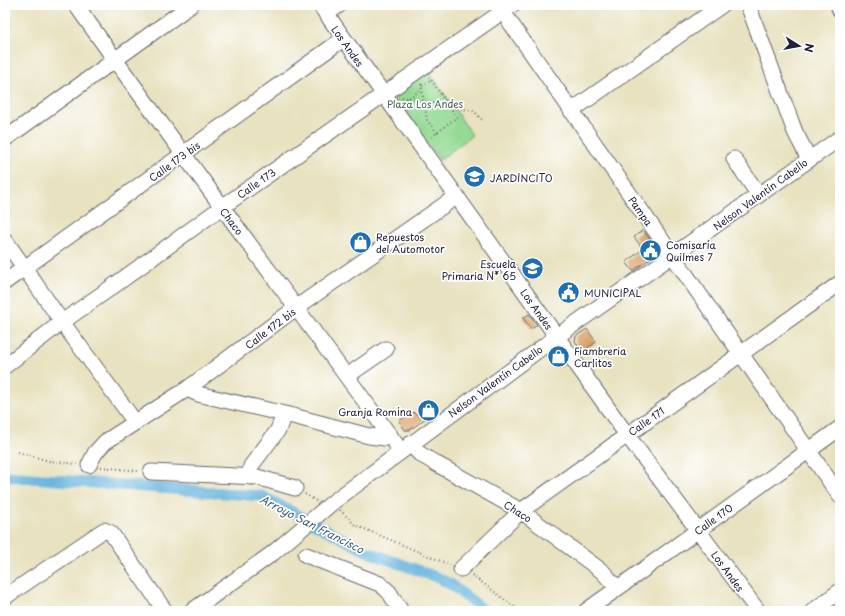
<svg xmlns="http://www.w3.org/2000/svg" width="845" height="616" font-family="'Playpen Sans',sans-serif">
	<rect width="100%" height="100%" fill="#fff"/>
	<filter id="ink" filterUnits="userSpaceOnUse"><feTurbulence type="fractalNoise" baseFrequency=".025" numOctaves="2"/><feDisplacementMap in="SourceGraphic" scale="8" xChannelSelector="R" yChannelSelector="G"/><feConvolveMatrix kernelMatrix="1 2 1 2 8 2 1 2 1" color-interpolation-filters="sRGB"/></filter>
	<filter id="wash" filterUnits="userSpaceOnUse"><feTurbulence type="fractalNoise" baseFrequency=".012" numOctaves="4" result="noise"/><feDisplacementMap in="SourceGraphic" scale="16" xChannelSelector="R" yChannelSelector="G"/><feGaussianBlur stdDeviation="0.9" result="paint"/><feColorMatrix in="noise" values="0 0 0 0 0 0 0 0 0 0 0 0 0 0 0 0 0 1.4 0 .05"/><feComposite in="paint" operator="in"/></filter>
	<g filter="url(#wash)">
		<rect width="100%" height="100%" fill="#e8e2c0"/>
		<path fill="#94da94" stroke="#5b7e68" d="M428,70L472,135L440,160L392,95Z"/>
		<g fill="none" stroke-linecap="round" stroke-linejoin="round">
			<path stroke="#61b0db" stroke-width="11" d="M5,476L262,496L368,552L436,577L450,584L485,611"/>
		</g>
		<g id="blocks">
			<path fill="#dca066" d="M643,230L659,252L633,271L626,262L643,249L634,237Z
				M363,235L367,242L359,248L354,241Z
				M529,314L537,325L531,329L523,318Z
				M587,329L596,342L582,352L575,341L576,336Z
				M555,349L565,363L560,367L550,353Z
				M429,406L434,412L410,430H405L399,421L413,412L416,415Z"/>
		</g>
	</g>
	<g filter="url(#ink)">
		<use href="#blocks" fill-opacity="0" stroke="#67656a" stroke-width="1"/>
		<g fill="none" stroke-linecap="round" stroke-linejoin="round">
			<defs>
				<path id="minor" d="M76,5C182,155 293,302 401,451
					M320,5L627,435L758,611
					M498,5L840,496
					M748,5L795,132L809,159
					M838,5L840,10
					M326,14L339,5
					M571,111L722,5
					M5,139L191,5
					M734,159L759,195
					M5,240L62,322L135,422
					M5,282L343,39
					M5,366L62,322L112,287L222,207L512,5
					M347,376L386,349
					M187,389L198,394L293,416L369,436L385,438L390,435
					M410,444L420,454L435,463L521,511L603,572L617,588
					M89,465L95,453L105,442L187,389L297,307L457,196
					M151,472L257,477L295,488
					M249,477L251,466L278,430L284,414
					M306,555L380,584L389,592L401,611
					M461,569L521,511L840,283
					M5,597L104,530L111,533L165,611
					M192,611L273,553L333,502L556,337L840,138
					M586,611L840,428
					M813,611L840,591"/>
			</defs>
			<use href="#minor" stroke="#67656a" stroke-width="17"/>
			<path stroke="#67656a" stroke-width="2" stroke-dasharray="1 3" stroke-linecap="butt" d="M429,77L457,117L430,138
				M421,84L427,120L437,133
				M422,86L431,80
				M402,97L474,111L482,120
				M409,98L422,89
				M18,452L49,461L77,464
				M101,467L139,471
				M305,494L316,501
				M340,510L355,525L450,565
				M472,575L520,611"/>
			<use href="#minor" stroke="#fff" stroke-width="15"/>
		</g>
	</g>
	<defs>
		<symbol id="school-disc" viewBox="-11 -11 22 22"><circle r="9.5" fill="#1f6fb2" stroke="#fff"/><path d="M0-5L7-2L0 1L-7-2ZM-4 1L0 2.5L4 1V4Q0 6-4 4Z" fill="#fff"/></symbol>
		<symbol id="shop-disc" viewBox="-11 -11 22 22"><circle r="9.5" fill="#1f6fb2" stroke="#fff"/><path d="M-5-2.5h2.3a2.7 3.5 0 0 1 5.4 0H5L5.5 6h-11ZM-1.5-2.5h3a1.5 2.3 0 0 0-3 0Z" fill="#fff"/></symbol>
		<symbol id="civic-disc" viewBox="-11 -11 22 22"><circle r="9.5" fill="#1f6fb2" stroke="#fff"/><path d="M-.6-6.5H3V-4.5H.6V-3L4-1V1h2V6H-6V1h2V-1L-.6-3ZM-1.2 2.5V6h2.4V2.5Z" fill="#fff"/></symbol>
	</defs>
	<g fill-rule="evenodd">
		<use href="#school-disc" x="462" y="164" width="25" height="25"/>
		<use href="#shop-disc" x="348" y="230" width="25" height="25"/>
		<use href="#civic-disc" x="638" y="238" width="25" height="25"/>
		<use href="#school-disc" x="520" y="256" width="25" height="25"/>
		<use href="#civic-disc" x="556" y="280" width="25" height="25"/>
		<use href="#shop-disc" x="546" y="344" width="25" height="25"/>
		<use href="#shop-disc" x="416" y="398" width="25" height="25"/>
	</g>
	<g text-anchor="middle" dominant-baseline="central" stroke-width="3.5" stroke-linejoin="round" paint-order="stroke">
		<g font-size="10" fill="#22223b" stroke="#fff">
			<text transform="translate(348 46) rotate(55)">Los Andes</text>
			<text transform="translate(174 161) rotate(-36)">Calle 173 bis</text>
			<text transform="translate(256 183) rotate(-35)">Calle 173</text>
			<text transform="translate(760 194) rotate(-36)">Nelson Valentín Cabello</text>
			<text transform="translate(641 211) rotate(55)">Pampa</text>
			<text transform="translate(232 221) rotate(53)">Chaco</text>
			<text transform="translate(537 309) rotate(55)">Los Andes</text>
			<text transform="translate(270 328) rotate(-37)">Calle 172 bis</text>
			<text transform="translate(495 381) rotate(-36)">Nelson Valentín Cabello</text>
			<text transform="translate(646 421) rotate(-35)">Calle 171</text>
			<text transform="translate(518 511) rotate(32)">Chaco</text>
			<text transform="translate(713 519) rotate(-36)">Calle 170</text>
			<text transform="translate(728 571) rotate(54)">Los Andes</text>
		</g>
		<g font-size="10" fill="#4a625a" stroke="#fff">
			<text x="425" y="103">Plaza Los Andes</text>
		</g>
		<g font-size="10" fill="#22223b" stroke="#fff" text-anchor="start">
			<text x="490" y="177">JARDINCITO</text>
			<text x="376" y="236">Repuestos<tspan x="376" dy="12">del Automotor</tspan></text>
			<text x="666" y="244">Comisaría<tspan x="666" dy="12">Quilmes 7</tspan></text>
			<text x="516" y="263" text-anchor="end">Escuela<tspan x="516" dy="12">Primaria N* 65</tspan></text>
			<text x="584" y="292">MUNICIPAL</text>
			<text x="574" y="350">Fiambreria<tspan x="574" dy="12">Carlitos</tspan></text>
			<text x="412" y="411" text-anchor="end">Granja Romina</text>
		</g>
		<g font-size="11" font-style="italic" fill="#3b5b7b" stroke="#fff">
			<text transform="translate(312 524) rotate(27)">Arroyo San Francisco</text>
		</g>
	</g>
	<rect width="845" height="616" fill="none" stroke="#fff" stroke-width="20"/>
	<g transform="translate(799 46) rotate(101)" stroke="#ffffff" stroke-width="3" paint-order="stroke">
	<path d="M0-3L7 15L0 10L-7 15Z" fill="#22223b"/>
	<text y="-6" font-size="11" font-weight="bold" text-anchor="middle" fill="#22223b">N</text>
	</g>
</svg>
